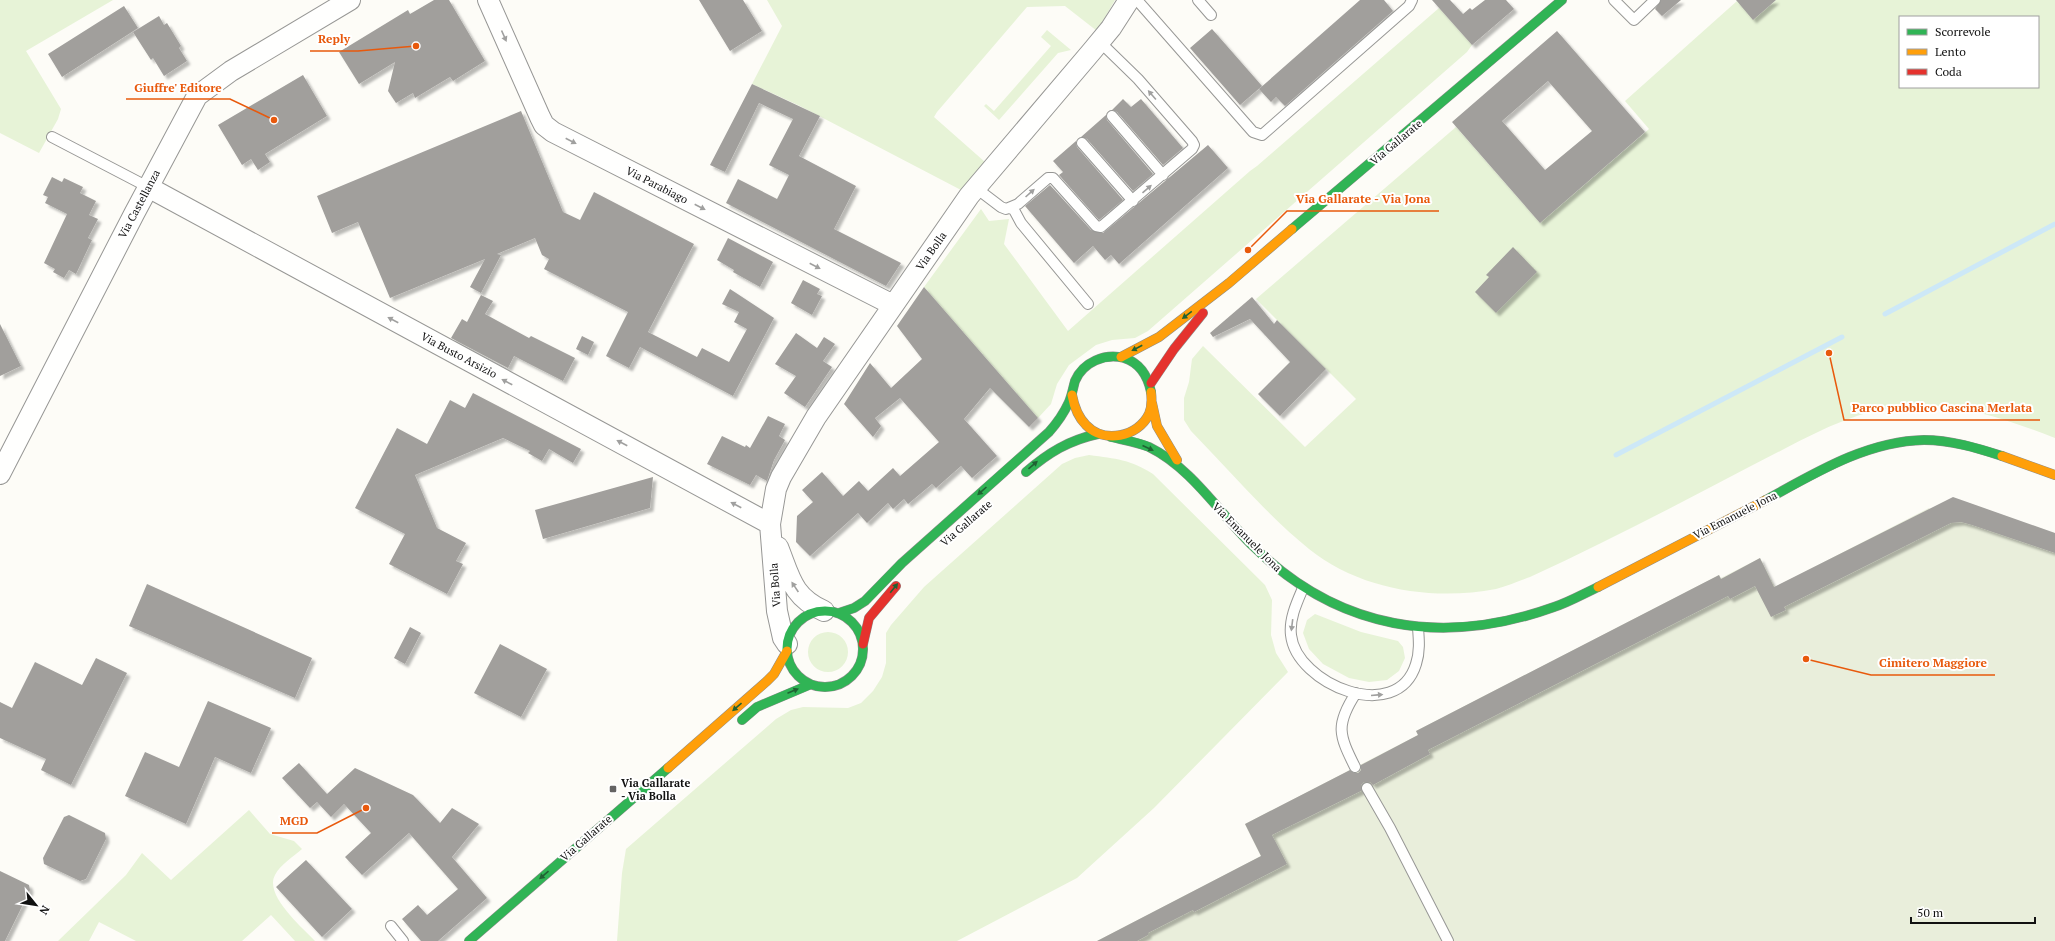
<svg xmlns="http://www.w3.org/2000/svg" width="2055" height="941" font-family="'PT Serif',serif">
	<defs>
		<filter id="shadow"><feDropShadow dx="3.5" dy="3.5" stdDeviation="1" flood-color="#0004"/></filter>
	</defs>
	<rect width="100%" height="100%" fill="#fdfcf7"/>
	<path fill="#e7f3d7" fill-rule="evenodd" d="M0,0H113L26,51L61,109L58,119L39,153L0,133Z
		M767,0H1115L1097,31L1065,6L1027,7L937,112L934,117L985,162L961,190L800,106L752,84L782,26Z
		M1776,0H2055V438C2003,418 1953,400 1897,407C1844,413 1796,444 1749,467C1677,505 1604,543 1530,577C1519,581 1507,586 1496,589C1433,601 1360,590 1309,549C1266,514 1229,470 1191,431L1184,420V398L1189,382L1192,359L1203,346L1305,447L1356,399L1256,299L1456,127L1540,223L1649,129L1625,101L1737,1L1754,19ZM1900,17H2038V87H1900Z
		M1439,8L1472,45L1467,52L1148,331L1135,338L1112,340L1096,345L1069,365L1057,384L1051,404L1038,418L924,287L981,209L989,221L1009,219L1004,244L1068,331L1250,171L1257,166Z
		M1047,30L1071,50L1058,53L999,120L984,106L986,104L994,111L1051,46L1041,37Z
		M1089,455C1117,459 1129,459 1153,474L1265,585L1272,600L1271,635L1276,653L1288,672L1154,808L1077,878L957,941H617L622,873L626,849L776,719L791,710L803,707L848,708L861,703L873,691L882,677L886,663V633L891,625L924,587L1062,464L1075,458Z
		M1315,614L1361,632L1398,641L1403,647L1405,658L1399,671L1387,680L1369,682L1349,678L1323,664L1309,649L1303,633L1307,620Z
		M808 652a20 20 0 1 1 40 0a20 20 0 1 1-40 0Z
		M249,810L270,834L294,841L302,849C293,857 280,865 275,875C264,895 302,927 315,941H295L271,915L242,941H136L99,922L89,941H58L126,875L142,853L171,880Z"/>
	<path fill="#e9eedb" d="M1929,508L1931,510L2055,533V941H1097L1261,856L1245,824L1418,735L1416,731L1719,575L1721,578L1760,558L1775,587Z"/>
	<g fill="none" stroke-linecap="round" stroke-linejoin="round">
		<path stroke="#cde8f7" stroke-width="5" d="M1885,314L2055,224
			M1616,455L1842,337"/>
	</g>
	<path fill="#a19f9c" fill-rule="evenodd" filter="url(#shadow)" d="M434,0H449L485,61L453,81L450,77L415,98L413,93L396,103L388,91L395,62L359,84L339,52L408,10L410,14Z
		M699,0H743L762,31L730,51Z
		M1360,0H1384L1393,11L1285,106L1276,97L1271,102L1259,89Z
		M1432,0H1450L1463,14L1470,8L1472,10L1485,0H1506L1514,9L1472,45Z
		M1661,0H1681L1662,16L1655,9Z
		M1736,0H1776L1753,20Z
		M124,6L138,28L62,77L48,54Z
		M159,16L164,25L167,23L181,46L179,48L187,61L164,76L153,58L151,60L133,32Z
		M1212,29L1262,86L1240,105L1190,48Z
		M1557,31L1645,132L1540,223L1452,122ZM1548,81L1592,131L1545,170L1502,121Z
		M303,75L327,116L265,154L270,162L258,170L251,159L242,165L218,125Z
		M752,84L820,116L799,156L856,186L834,229L901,263L886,286L726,203L738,179L777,199L789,175L769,165L793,119L759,103L725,172L710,165Z
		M1123,99L1131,107L1141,99L1183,148L1163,165L1117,112L1112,110Z
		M521,111L563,212L580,220L594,192L694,244L648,332L697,357L702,348L729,362L747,329L734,322L739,312L722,304L730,289L774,318L733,396L640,347L629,368L606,356L628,312L544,269L549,259L542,255L535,238L497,254L501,255L481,293L470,287L485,259L390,298L358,222L332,233L317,196Z
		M1106,115L1107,120L1153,174L1133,191L1087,139L1081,137Z
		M1076,141L1077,147L1123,200L1099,220L1059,175L1063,172L1053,161Z
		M1208,145L1228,168L1119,264L1111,255L1105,260L1093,246L1074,263L1025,206L1050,185L1091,230L1103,233Z
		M52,177L62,182L64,178L83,187L80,193L96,201L89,215L98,219L88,238L92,240L76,274L69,270L64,278L53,272L55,269L44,263L67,214L45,203L48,197L43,195Z
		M728,238L773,262L760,287L733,272L734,270L717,260Z
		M1513,247L1537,272L1496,313L1475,292L1489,277L1486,275Z
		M803,280L820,289L817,294L822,296L812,315L791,303Z
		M924,287L1038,418L1029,427L990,388L964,419L997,456L972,478L961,466L936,488L932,484L908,504L904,499L893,509L888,503L867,523L858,513L810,556L796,542L797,516L813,502L802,490L822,472L843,496L859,481L868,491L893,468L900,476L939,442L900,398L875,418L881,426L873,437L844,404L870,363L891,388L922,359L897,326Z
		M481,295L493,301L485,314L529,338L531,336L575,358L563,381L514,356L508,368L451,338L462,319L467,322Z
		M1252,297L1274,324L1277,320L1326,369L1280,416L1258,394L1290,362L1250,319L1213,337L1210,333Z
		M0,324L21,366L0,376Z
		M796,333L817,348L824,337L835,344L823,361L832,367L805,407L784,393L796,376L775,364Z
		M582,336L594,342L588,355L576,349Z
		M473,393L581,449L573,463L549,449L542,461L528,453L530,451L503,438L415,475L437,528L466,543L456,561L463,564L447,594L389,564L405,534L355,508L397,428L427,444L450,400L465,408Z
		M768,416L785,424L779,436L785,440L774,460L767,481L756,475L750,485L707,464L722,436L745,447L746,445L750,448Z
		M653,477L650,508L543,539L535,510Z
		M1953,497L2055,533V553L1972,525L1961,522L1951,523L1784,607L1786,610L1771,617L1755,586L1730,599L1728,596L1428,750L1430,754L1373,785L1370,782H1364L1361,785V791L1272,835L1287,864L1194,912L1193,910L1148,933V935L1137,941H1097L1261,856L1245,824L1350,770L1354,773H1358L1361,770V765L1418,735L1416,731L1719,575L1721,579L1760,558L1774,587Z
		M147,584L312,658L295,698L129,626Z
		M410,627L421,633L405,664L394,658Z
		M500,644L547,669L521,717L474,693Z
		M96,658L127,673L71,785L41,770L46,759L0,738V702L12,708L35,662L82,685Z
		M208,701L271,728L251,773L215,757L186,824L125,796L145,752L179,767Z
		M299,763L327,794L355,768L413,795L440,823L452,808L479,824L452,857L487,898L438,941H421L402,919L418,905L427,915L458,889L409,833L362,875L345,857L371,833L344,804L331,817L317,802L310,808L282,778Z
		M69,815L105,833L106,839L86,879L80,881L44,864L43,858L64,817Z
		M306,860L352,909L322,937L276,887Z
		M0,871L29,885L30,890L5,941H0Z"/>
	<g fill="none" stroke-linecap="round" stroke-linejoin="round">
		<defs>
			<path id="lane" d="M1137,0L1253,132L1262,135L1409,6L1412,0
				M1198,0L1211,15
				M1614,0L1634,20L1655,0
				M1112,116L1163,175
				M52,137L148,187
				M1082,143L1133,201
				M976,188L1001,207L1006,209L1018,204L1048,178H1053L1096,226L1101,227L1192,149L1194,145L1192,141L1138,79L1100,42
				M1010,208L1014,210L1021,223L1088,304
				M1303,588C1297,602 1289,619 1291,635C1296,684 1397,726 1416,664C1420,652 1419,640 1418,628
				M1355,767C1339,735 1335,725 1356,693
				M1367,788L1390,828L1448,941
				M391,926L403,941"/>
			<path id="street" d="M488,0L540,117L544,125L553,132L893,305
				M148,187L770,524
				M0,474L134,214L197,96L231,71L350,0
				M778,547C790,577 792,597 824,611
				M787,644L783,638L777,611L770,524L776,489L781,477L816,417L969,196L1092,51L1111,28L1129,0"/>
			<path id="fast" d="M1292,229L1562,0
				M1111,437C1124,440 1137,442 1149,447C1192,468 1220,514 1253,546C1338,630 1443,647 1554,607C1569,602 1583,594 1598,587
				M1026,472C1048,453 1069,440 1098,434
				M1766,500C1815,473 1867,441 1924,440C1951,440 1977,448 2002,456
				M787 649a38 38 0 1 1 76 0a38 38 0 1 1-76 0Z
				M839,613L854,608L865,601L902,563L1049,432C1057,423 1064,413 1069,402C1072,395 1073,388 1075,381C1083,362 1105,353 1124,358C1140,363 1148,377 1151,392
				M742,720L757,707L809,685
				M469,941L668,768"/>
			<path id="slow" d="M1121,357L1159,337L1229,283L1292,229
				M1072,395C1074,406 1078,417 1086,425C1104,444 1138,437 1149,414C1152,407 1152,400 1151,392
				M1152,403L1157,426L1177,460
				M2002,456L2055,475
				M1598,587L1766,500
				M668,768L767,681L774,674L787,651"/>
			<path id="jam" d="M1151,383L1174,349L1203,313
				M863,644L869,618L896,586"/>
		</defs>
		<use href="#lane" stroke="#979795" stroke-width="12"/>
		<use href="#street" stroke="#979795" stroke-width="22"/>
		<use href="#fast" stroke="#8e8d8b" stroke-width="10"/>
		<use href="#slow" stroke="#8e8d8b" stroke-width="10"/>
		<use href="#jam" stroke="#8e8d8b" stroke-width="10"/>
		<use href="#lane" stroke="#fffffe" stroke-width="10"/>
		<use href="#street" stroke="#fffffe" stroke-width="20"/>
		<use href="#fast" stroke="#30b455" stroke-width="9"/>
		<use href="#slow" stroke="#ff9f0a" stroke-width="9"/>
		<use href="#jam" stroke="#e5322d" stroke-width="9"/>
	</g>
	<defs><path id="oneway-solid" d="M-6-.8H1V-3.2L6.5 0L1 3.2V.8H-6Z"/></defs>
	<g fill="#a0a09f">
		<use href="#oneway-solid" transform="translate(504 36) rotate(66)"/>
		<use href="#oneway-solid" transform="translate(1152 95) rotate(-131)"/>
		<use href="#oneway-solid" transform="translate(571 141) rotate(27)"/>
		<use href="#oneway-solid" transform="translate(1147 189) rotate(-41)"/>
		<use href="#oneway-solid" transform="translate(1030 193) rotate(-42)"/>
		<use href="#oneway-solid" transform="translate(700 207) rotate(27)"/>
		<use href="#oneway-solid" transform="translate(815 266) rotate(27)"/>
		<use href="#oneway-solid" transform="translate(393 320) rotate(-152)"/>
		<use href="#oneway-solid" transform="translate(507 382) rotate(-152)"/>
		<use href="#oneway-solid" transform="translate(622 443) rotate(-152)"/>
		<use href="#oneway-solid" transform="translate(736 505) rotate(-152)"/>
		<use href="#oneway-solid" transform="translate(795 587) rotate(-124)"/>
		<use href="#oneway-solid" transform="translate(1292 625) rotate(97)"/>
		<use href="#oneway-solid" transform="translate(1377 695) rotate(-5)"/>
	</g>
	<g fill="#206233">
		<use href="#oneway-solid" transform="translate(1187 315) rotate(143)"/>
		<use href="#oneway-solid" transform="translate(1137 348) rotate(152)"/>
		<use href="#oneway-solid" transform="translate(1148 448) rotate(24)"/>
		<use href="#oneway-solid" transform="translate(1033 465) rotate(-41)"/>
		<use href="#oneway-solid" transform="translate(982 491) rotate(138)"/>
		<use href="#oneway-solid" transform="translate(894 588) rotate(-51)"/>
		<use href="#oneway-solid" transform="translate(793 691) rotate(-23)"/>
		<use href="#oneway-solid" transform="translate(737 707) rotate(139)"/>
		<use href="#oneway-solid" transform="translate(544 875) rotate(139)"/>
	</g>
	<rect fill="#646362" stroke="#fff" stroke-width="1.5" x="609" y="785" width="8" height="8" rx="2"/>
	<g text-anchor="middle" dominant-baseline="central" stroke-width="4" stroke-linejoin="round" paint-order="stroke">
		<g font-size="11" fill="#111" stroke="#fff">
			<text transform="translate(1396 142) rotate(-40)">Via Gallarate</text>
			<text transform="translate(657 185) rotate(27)">Via Parabiago</text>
			<text transform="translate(139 204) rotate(-62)">Via Castellanza</text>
			<text transform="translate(931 251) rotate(-55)">Via Bolla</text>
			<text transform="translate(459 355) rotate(28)">Via Busto Arsizio</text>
			<text transform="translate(1735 515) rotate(-27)">Via Emanuele Jona</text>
			<text transform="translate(966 523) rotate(-41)">Via Gallarate</text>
			<text transform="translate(1247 537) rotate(45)">Via Emanuele Jona</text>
			<text transform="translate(775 585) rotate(-94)">Via Bolla</text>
			<text transform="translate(586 838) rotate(-41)">Via Gallarate</text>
		</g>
		<g font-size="11" font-weight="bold" fill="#111" stroke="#fff" text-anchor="start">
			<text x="621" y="783">Via Gallarate<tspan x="621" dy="13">- Via Bolla</tspan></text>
		</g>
	</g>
	<path fill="none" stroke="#e8590c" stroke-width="1.5" d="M416 46L358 51H310M274 120L230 99H126M1248 250L1287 211H1439M1829 353L1844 420H2040M1806 659L1871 675H1995M366 808L317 833H272"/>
	<g fill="#e8590c" stroke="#fff" stroke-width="1.5">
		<circle cx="416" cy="46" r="4"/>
		<circle cx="274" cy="120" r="4"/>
		<circle cx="1248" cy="250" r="4"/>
		<circle cx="1829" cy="353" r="4"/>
		<circle cx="1806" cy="659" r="4"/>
		<circle cx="366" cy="808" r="4"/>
	</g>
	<g font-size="12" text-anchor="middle" font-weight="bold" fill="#e8590c" stroke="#fff" stroke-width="4" stroke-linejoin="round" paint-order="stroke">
		<text x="334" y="43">Reply</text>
		<text x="178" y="92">Giuffre' Editore</text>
		<text x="1363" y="203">Via Gallarate - Via Jona</text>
		<text x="1942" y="412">Parco pubblico Cascina Merlata</text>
		<text x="1933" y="667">Cimitero Maggiore</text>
		<text x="294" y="825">MGD</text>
	</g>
	<rect x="1899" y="16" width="140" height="72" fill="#ffffff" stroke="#a0a0a0"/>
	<rect x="1907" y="29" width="20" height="6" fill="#30b455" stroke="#a0a0a0"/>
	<text x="1935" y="36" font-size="12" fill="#111111">Scorrevole</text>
	<rect x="1907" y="49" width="20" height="6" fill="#ff9f0a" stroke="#a0a0a0"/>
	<text x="1935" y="56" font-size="12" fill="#111111">Lento</text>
	<rect x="1907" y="69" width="20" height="6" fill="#e5322d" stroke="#a0a0a0"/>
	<text x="1935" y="76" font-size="12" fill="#111111">Coda</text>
	<g transform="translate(36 905) rotate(120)" stroke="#ffffff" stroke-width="3" paint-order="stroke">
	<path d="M0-3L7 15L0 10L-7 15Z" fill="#111111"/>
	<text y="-6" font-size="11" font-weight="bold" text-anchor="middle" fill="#111111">N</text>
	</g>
	<path d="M1911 917v6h124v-6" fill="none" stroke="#111111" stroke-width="2"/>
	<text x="1917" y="917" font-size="12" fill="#111111" stroke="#ffffff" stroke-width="3" paint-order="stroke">50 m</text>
</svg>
